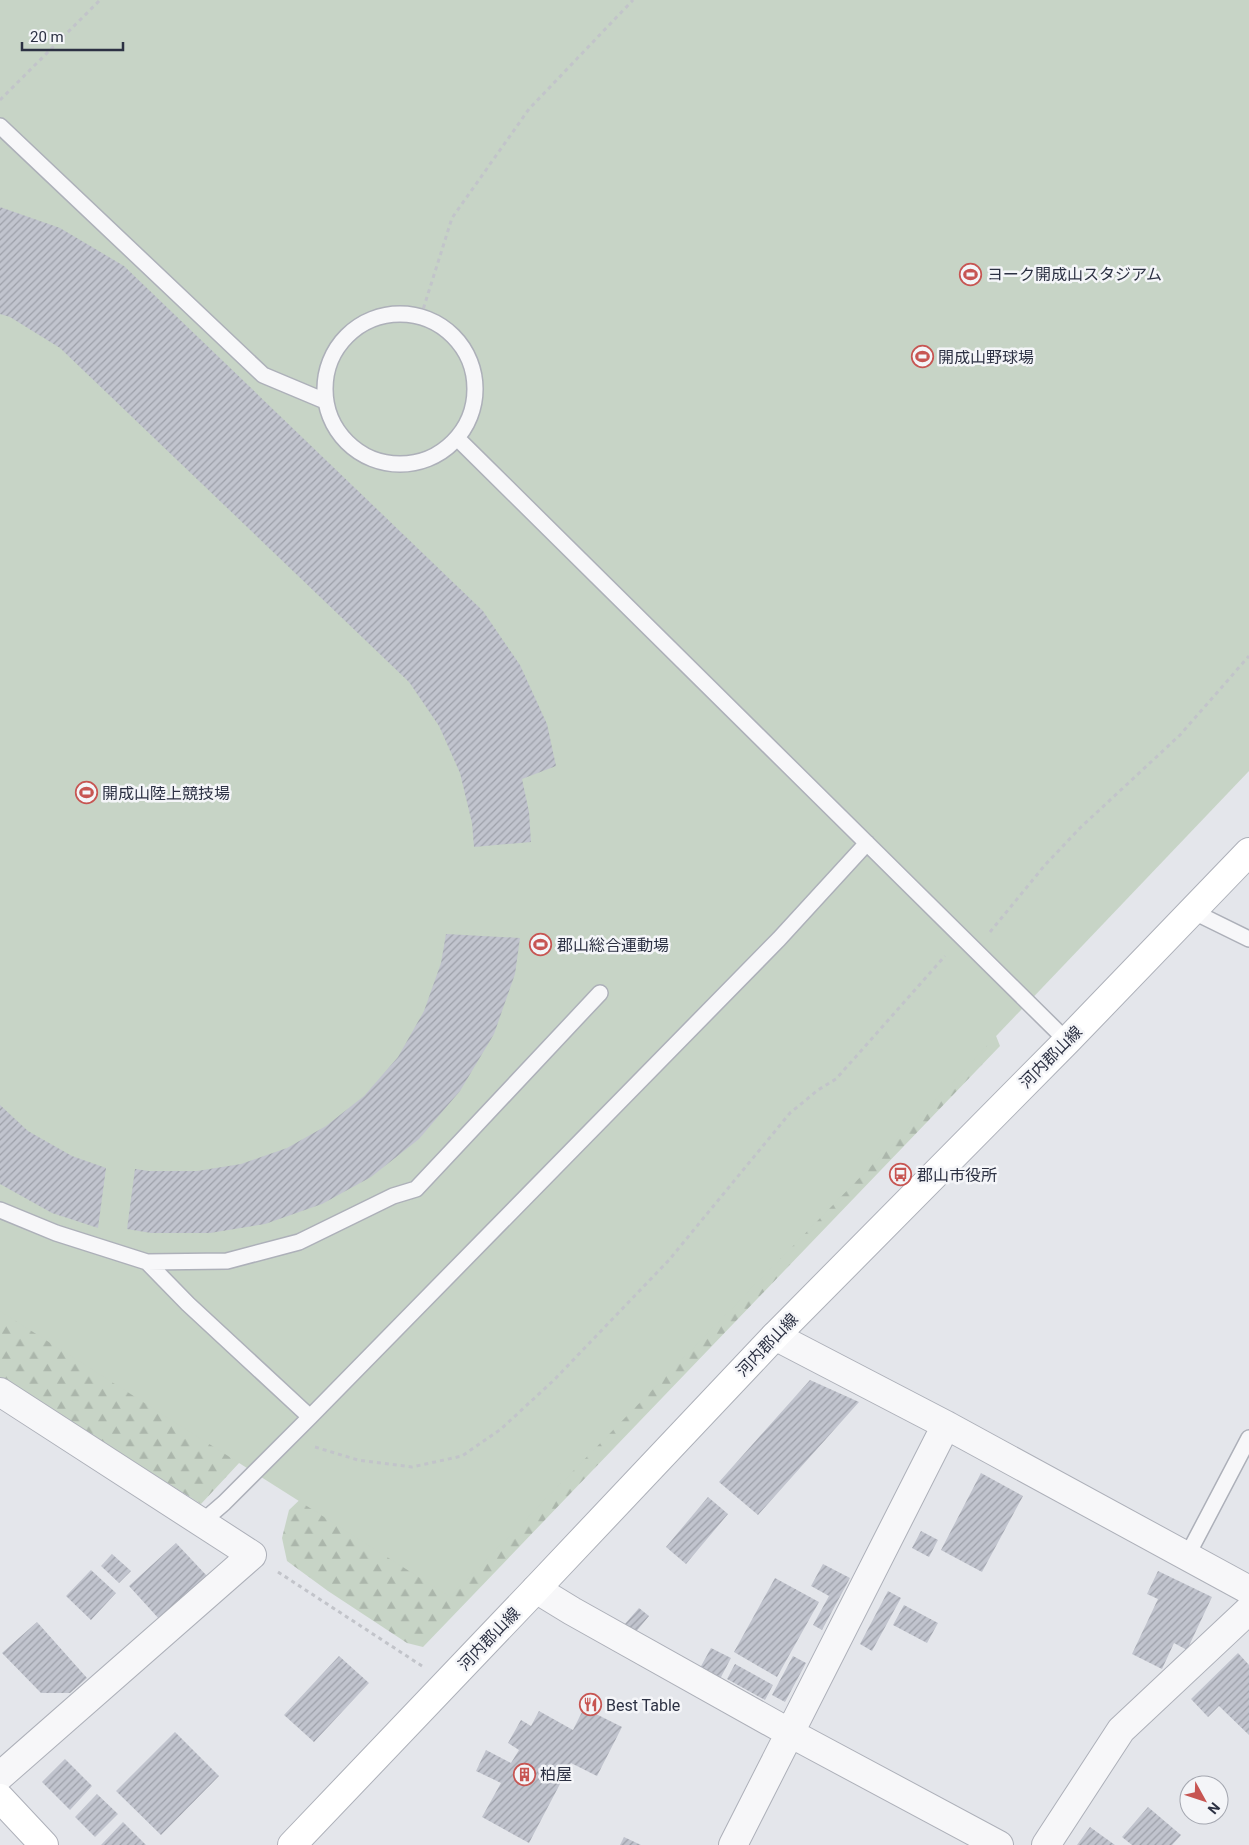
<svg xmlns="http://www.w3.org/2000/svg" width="1249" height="1845" font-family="Roboto,'Noto Sans JP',sans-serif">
	<defs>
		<pattern id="forest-firs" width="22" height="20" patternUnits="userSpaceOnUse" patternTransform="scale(1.25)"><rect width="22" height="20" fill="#c7d4c6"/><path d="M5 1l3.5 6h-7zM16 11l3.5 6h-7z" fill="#abb6ab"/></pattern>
		<pattern id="building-hatch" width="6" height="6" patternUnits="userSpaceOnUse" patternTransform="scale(1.25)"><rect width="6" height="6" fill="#c1c4ce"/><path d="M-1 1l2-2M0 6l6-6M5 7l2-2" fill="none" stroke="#9da0a9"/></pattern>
	</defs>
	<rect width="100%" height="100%" fill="#e4e6eb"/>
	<path fill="url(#forest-firs)" d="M989,1018L1000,1046L423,1647L407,1643L328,1591L287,1561L282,1538L289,1510L311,1489Z
		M0,1227L253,1448L201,1504L0,1378Z"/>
	<path fill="#c7d4c6" d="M0,0H1249V771L916,1120L450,1597L0,1311Z"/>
	<path fill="url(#building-hatch)" d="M0,207L60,228L124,266L483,611L520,665L547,724L556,766L522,779L529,812L531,842L474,847L472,823L460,773L439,726L409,682L60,348L10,317L0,314Z
		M446,934L520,938L515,974L494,1034L460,1091L419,1139L371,1177L322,1204L265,1224L210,1233H151L127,1229L135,1169L149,1171H197L241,1164L287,1148L326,1126L364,1096L398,1057L424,1011L441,963Z
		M0,1105L28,1131L72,1156L106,1168L98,1228L52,1213L0,1184Z
		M810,1380L859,1402L758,1515L719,1482Z
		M981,1473L1023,1496L982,1572L941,1550Z
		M708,1497L728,1514L686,1564L666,1547Z
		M921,1531L938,1540L929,1557L912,1548Z
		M176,1543L207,1576L160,1620L129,1586Z
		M112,1554L131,1571L119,1583L101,1566Z
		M823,1564L850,1578L822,1630L813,1625L829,1596L811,1586Z
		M91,1570L116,1593L91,1620L66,1596Z
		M1158,1571L1212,1597L1187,1650L1174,1643L1162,1669L1132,1654L1158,1599L1147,1594Z
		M775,1578L819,1602L777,1677L734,1652Z
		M888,1591L901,1598L872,1651L860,1644Z
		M904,1605L938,1623L927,1643L893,1625Z
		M639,1608L649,1616L634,1634L624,1625Z
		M37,1622L87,1678L70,1693H41L2,1653Z
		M711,1648L731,1658L720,1679L700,1668Z
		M1238,1653L1249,1665V1735L1219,1706L1208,1717L1191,1699Z
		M339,1656L369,1683L314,1742L284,1715Z
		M793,1656L806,1663L785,1702L772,1695Z
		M735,1664L773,1685L765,1700L727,1679Z
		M584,1708L622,1727L597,1776L571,1763L529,1843L482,1817L501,1783L476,1771L486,1750L511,1763L519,1750L508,1743L521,1720L531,1726L539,1711L573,1730Z
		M175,1732L219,1776L161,1835L116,1791Z
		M65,1759L92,1786L70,1810L42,1782Z
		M97,1794L118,1814L95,1837L75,1817Z
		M1148,1807L1181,1835L1172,1845H1132L1122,1837Z
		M123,1822L146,1845H101Z
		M1090,1827L1115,1845H1077Z
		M624,1837L641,1845H620Z"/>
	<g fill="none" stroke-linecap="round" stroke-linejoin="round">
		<defs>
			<path id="lane" d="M0,126L263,375L325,401
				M325 389a75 75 0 1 1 150 0a75 75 0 1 1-150 0Z
				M457,438L1067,1041
				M1192,911L1249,939
				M0,1210L56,1233L147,1262L227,1261L299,1242L393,1196L416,1189L600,993
				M147,1262L188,1304L310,1417
				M202,1522L224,1503L310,1417L779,939L867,843
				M1187,1556L1249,1438"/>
			<path id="street" d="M775,1336L946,1425L1249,1590
				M0,1392L252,1555L0,1776
				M536,1589L572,1611L790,1733L999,1845
				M733,1845L946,1425
				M1046,1845L1121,1730L1249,1610"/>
			<path id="secondary" d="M0,1798L44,1845
				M292,1845L536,1589L775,1336L1067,1041L1249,852"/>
		</defs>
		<use href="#lane" stroke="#adb0b9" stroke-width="18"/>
		<use href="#street" stroke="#adb0b9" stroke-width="30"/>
		<use href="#secondary" stroke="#adb0b9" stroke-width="30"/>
		<path stroke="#c2c4ca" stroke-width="3" stroke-dasharray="4 4" stroke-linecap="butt" d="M0,100L100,0
			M421,316L452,218L529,109L633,0
			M990,932L1045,865L1080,828L1180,735L1249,656
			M315,1447L358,1460L412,1467L462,1456L501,1429L554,1380L669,1260L790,1113L818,1090L836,1079L945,956
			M278,1572L422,1666"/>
		<use href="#lane" stroke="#f7f7f9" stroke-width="15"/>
		<use href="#street" stroke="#f7f7f9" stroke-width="28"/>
		<use href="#secondary" stroke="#fff" stroke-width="28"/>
	</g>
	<defs>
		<symbol id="stadium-ring" viewBox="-11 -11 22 22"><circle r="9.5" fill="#f4f5f8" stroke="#c75552" stroke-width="1.5"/><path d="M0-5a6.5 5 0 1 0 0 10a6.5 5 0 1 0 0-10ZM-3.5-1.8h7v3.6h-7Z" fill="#c75552"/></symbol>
		<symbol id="bus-ring" viewBox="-11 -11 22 22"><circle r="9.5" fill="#f4f5f8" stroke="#c75552" stroke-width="1.5"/><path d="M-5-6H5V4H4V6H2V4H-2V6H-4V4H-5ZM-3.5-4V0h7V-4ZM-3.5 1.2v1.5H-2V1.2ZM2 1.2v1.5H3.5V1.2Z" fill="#c75552"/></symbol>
		<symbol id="restaurant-ring" viewBox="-11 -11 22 22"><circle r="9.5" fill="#f4f5f8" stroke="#c75552" stroke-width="1.5"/><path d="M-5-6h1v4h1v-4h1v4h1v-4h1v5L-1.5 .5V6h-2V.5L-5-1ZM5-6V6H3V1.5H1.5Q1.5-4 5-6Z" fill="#c75552"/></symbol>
		<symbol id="building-ring" viewBox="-11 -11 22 22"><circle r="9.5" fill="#f4f5f8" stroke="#c75552" stroke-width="1.5"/><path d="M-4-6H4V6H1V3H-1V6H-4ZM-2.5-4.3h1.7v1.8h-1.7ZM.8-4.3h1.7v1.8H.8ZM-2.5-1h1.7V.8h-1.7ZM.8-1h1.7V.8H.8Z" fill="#c75552"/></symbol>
	</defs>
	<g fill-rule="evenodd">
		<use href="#stadium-ring" x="958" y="262" width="25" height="25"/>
		<use href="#stadium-ring" x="910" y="344" width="25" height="25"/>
		<use href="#stadium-ring" x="74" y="780" width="25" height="25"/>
		<use href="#stadium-ring" x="528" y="932" width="25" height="25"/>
		<use href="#bus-ring" x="888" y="1162" width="25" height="25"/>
		<use href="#restaurant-ring" x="578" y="1692" width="25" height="25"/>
		<use href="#building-ring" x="512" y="1762" width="25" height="25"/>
	</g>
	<g text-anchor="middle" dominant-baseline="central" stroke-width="5" stroke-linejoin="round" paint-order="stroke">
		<g font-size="16" fill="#2c3143" stroke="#f4f5f8" text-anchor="start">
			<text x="987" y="274">ヨーク開成山スタジアム</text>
			<text x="938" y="357">開成山野球場</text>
			<text x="102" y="793">開成山陸上競技場</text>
			<text x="557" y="945">郡山総合運動場</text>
			<text x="917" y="1175">郡山市役所</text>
			<text x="606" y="1705">Best Table</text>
			<text x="540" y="1774">柏屋</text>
		</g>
		<g font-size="16" fill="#2c3143" stroke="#f4f5f8">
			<text transform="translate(1051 1057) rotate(-45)">河内郡山線</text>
			<text transform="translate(767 1345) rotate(-46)">河内郡山線</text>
			<text transform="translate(489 1639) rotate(-46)">河内郡山線</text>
		</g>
	</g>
	<g transform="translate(1204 1800) rotate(130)"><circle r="24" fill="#f4f5f8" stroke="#a4a7b0"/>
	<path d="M0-4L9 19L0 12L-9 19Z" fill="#c75552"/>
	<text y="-8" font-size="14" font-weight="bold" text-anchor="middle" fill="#2c3143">N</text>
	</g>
	<path d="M22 42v8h101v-8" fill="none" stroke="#2c3143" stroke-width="2.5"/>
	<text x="30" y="42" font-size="15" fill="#2c3143" stroke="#f4f5f8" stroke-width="4" paint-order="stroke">20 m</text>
</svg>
